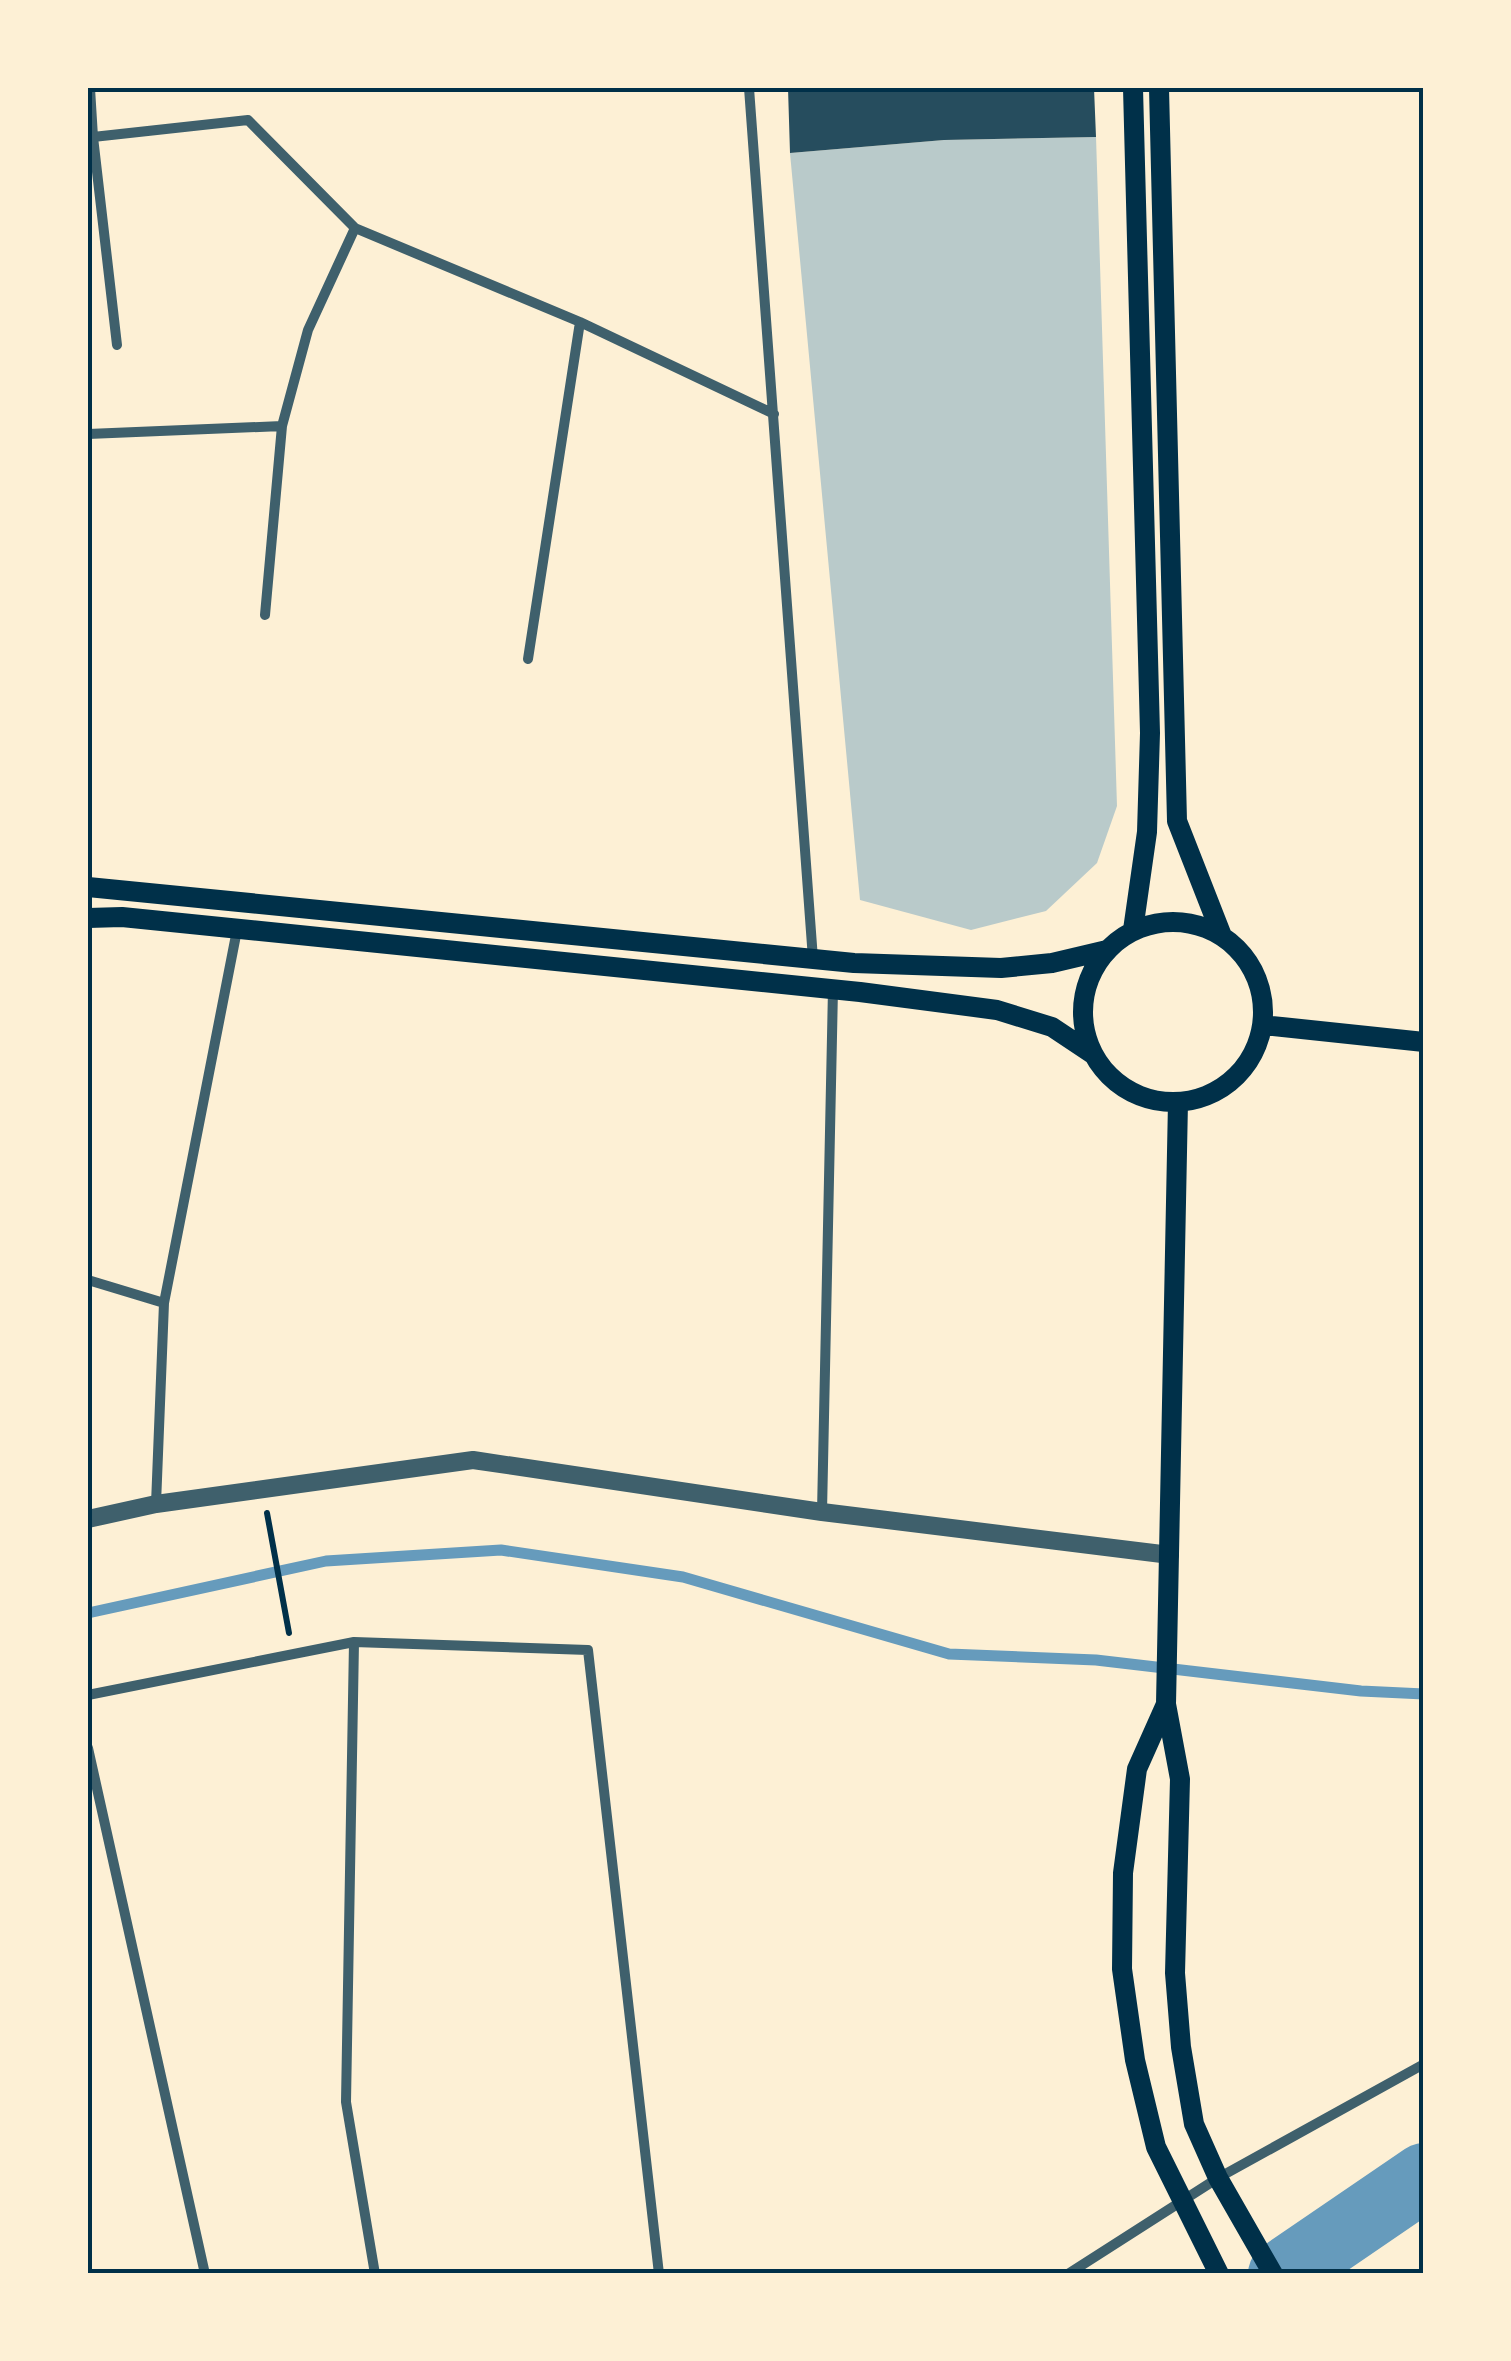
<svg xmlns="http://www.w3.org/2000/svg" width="1511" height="2361" font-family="Overpass,sans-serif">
	<rect width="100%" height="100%" fill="#fdf0d5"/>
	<path fill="#b9caca" d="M1096,137L1117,806L1097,863L1046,911L971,930L860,900L790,153L944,140Z"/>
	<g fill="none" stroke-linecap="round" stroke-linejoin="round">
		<path stroke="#669bbc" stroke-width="11" d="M88,1613L326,1561L501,1550L683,1577L949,1654L1096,1660L1361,1691L1424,1694"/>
		<path stroke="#669bbc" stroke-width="68" d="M1282,2274L1424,2177"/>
	</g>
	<path fill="#264d5e" d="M788,88H1094L1096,137L944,140L790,153Z"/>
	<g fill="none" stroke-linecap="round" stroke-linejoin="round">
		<path stroke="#003049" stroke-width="6" d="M267,1513L289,1633"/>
		<path stroke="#3f606c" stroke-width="10" d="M90,88L93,137
			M749,88L813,959
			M117,345L93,137L248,120L355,228L580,322L774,414
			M282,426L308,330L355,228
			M88,434L282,426L265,615
			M528,659L580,322
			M88,1280L164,1303
			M156,1504L164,1303L237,930
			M822,1512L833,989
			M354,1642L346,2102L375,2274
			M88,1695L354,1642L588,1650L659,2274
			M88,1748L205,2274
			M1068,2274L1218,2178L1424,2064"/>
		<path stroke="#3f606c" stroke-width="18" d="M88,1519L156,1504L473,1460L822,1512L1170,1555"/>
		<path stroke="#003049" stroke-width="20" d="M1159,88L1177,821L1222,936
			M88,887L854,963L1001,968L1052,963L1107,950
			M88,918L122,917L860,992L997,1010L1052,1027L1094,1055
			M1083 1012a90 90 0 1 1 180 0a90 90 0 1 1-180 0Z
			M1133,930L1147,832L1150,733L1133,88
			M1263,1025L1424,1042
			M1166,1704L1178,1102
			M1219,2274L1156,2147L1135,2060L1122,1969L1123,1873L1137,1769L1166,1704L1180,1779L1175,1973L1181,2047L1194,2124L1218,2178L1273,2274"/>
	</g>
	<rect width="1511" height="2361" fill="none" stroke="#fdf0d5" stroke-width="180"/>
	<rect x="90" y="90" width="1331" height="2181" fill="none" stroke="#003049" stroke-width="4"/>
</svg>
